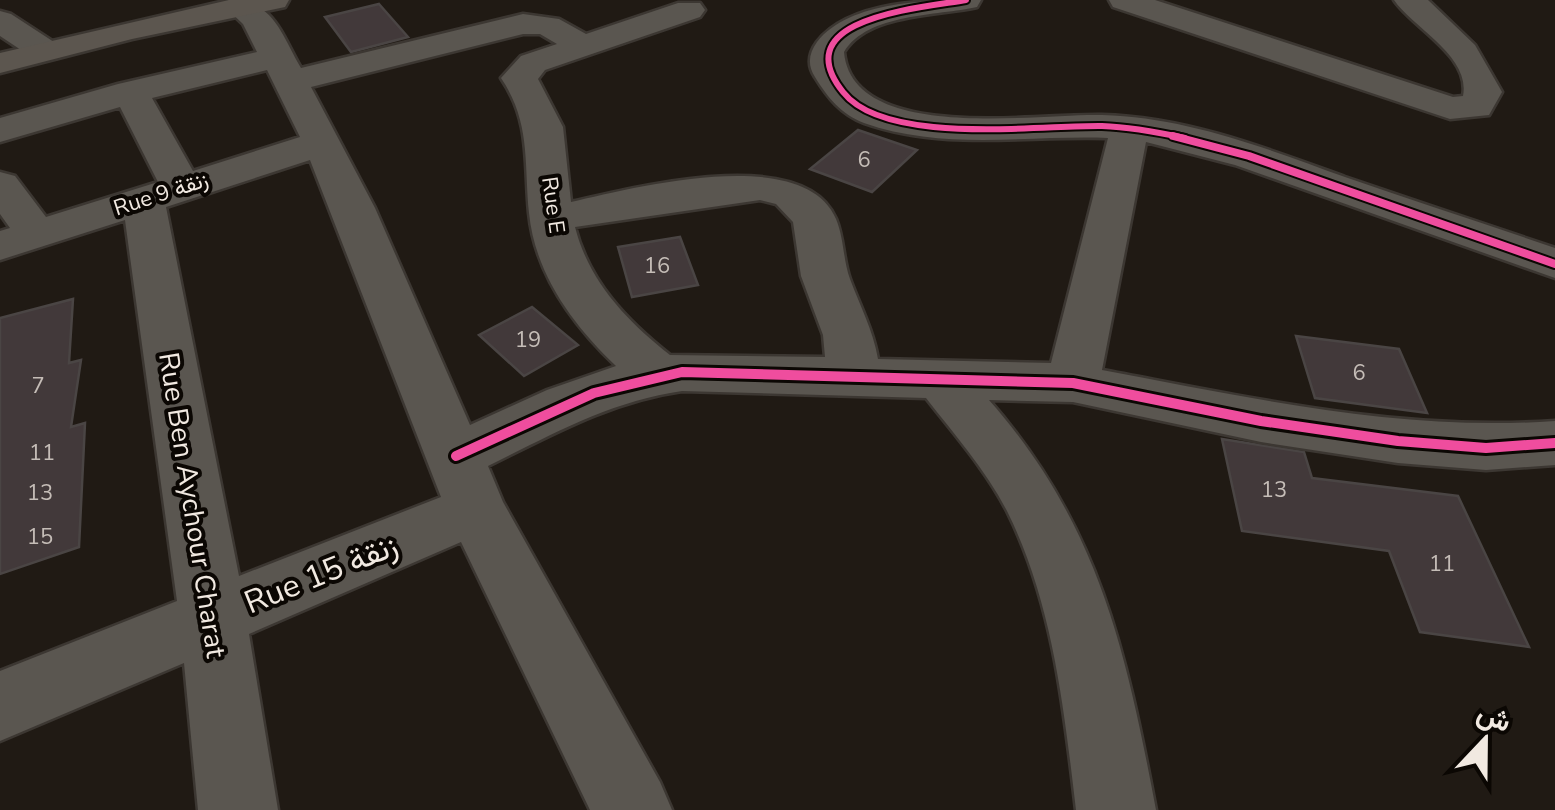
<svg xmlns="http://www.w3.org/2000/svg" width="1555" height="810" font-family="'Nunito Sans',Vazirmatn,sans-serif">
	<rect width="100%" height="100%" fill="#201a14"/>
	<path fill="#42393a" stroke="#4a4544" stroke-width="2.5" d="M379,4L408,37L351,52L325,17Z
		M858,130L917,150L872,192L810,169Z
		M680,237L698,285L632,297L618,247Z
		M73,299L69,363L81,360L71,427L85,423L79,547L0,574V318Z
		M532,307L578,345L524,376L479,335Z
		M1296,336L1399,349L1427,413L1315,398Z
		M1222,439L1304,452L1312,478L1458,496L1529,647L1420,632L1389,551L1242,531Z"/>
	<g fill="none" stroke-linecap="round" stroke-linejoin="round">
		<defs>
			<path id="minor" d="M229,0C274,0 281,34 301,68L523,14L559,19L586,34L678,3H700L705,10L700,17L545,70L538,79L563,127L571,202C633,188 804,143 836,219C844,238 843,260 850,279C860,306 873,330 878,359L1051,363L1108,138C1027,135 943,151 864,123C841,114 828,98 815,77C807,65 809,53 817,42C850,0 930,0 981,0L977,7C937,16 868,13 844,52C852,144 1039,113 1102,115C1186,117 1268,149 1345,177C1415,201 1485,224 1555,248V278L1235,165L1146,142L1102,370C1252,398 1402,432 1555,421V465L1486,470L1398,463L1261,442L1073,402L989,400C1099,525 1126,651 1156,810H1076C1064,709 1053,603 1007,511C986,470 954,434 926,398L682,391C611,401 551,435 488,466L503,502L660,782L672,810H590L461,542L249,634L278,810H198L184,663L0,741V671L177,601L125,220L0,260V231L10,228L0,214V172L15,176L46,217L158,182L120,107L0,142V118L118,84L257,52L243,24L224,6ZM523,34H540L557,44L521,56L501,78C531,122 524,163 529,213C535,274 573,325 616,366L547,390L470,425L375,208L311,87ZM267,70L300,137L193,171L152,98ZM310,160L441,497L239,576L166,207ZM760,200L776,204L793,222L801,276L823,335L825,357L670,355C627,321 589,282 575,227Z
				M1109,0H1155L1453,97L1463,96C1471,56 1413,28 1394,0H1428L1475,45L1502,92L1489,115L1450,119L1113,7Z
				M0,11L11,14L57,44L62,51L57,58H33L0,36Z"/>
			<path id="major" d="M229,0H289L285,7L132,39L0,73V53Z"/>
		</defs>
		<use href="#minor" stroke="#3c3732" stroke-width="5"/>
		<use href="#major" stroke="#3c3732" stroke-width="5"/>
		<use href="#minor" fill="#5a5650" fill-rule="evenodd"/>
		<use href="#major" fill="#5c564f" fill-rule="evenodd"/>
		<defs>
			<path id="cycleway-far2" d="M966,0C920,8 784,18 843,92C885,146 1039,125 1102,126C1130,127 1157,132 1185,138"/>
			<path id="cycleway-far1" d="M1173,136L1249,156L1555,264"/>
			<path id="cycleway" d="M456,456L594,393L682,372L1073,383L1261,421L1398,441L1486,448L1555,443"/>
		</defs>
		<use href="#cycleway-far2" stroke="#0b0703" stroke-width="10"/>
		<use href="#cycleway-far1" stroke="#0b0703" stroke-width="12"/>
		<use href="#cycleway" stroke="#0b0703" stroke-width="16"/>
		<use href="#cycleway-far2" stroke="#ef4d9e" stroke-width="6"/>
		<use href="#cycleway-far1" stroke="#ef4d9e" stroke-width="8"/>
		<use href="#cycleway" stroke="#ef4d9e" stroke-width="10"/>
	</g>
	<g text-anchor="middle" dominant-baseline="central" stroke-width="8" stroke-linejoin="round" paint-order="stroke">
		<g font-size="22" fill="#c5bdb7">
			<text x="864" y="160">6</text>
			<text x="657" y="266">16</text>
			<text x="528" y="340">19</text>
			<text x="1359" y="373">6</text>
			<text x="38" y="386">7</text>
			<text x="42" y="453">11</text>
			<text x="1274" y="490">13</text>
			<text x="40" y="493">13</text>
			<text x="40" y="537">15</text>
			<text x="1442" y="564">11</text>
		</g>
		<g font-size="22" fill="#f1e9e1" stroke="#0b0703">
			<text transform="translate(161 194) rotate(-18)">Rue 9 زنقة</text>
			<text transform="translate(553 205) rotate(82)">Rue E</text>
		</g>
		<g font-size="28" fill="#f1e9e1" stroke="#0b0703">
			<text transform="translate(192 505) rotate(81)">Rue Ben Aychour Charat</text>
		</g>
		<g font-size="32" fill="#f1e9e1" stroke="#0b0703">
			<text transform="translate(321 574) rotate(-22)">Rue 15 زنقة</text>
		</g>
	</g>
	<g transform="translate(1485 740) rotate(22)" stroke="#0b0703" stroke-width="8" paint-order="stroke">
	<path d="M0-8L18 38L0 25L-18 38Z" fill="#f1e9e1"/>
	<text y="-15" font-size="28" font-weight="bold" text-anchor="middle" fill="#f1e9e1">ش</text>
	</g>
</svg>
